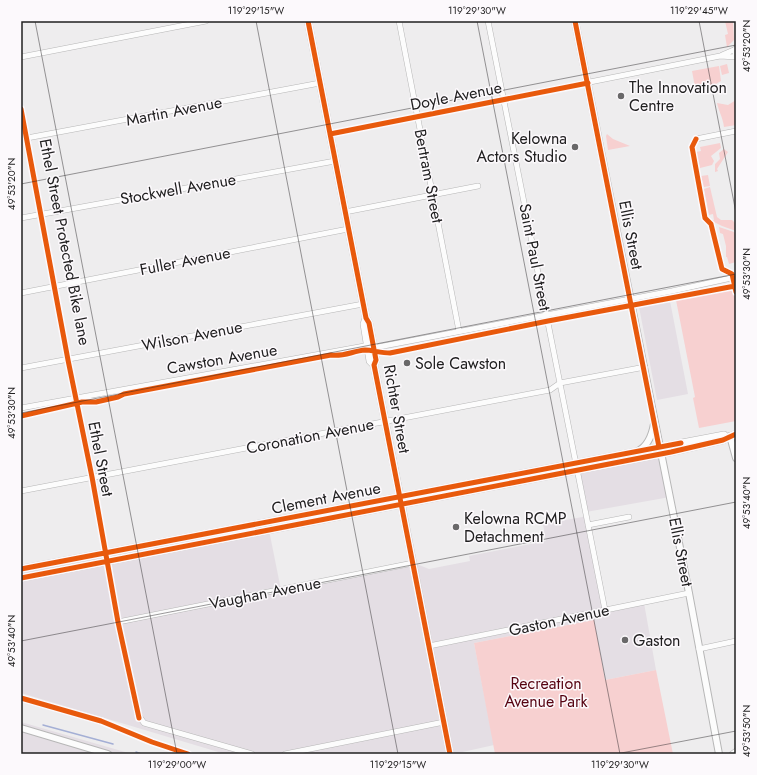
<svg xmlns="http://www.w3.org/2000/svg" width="757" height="775" font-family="Jost,sans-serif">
	<rect width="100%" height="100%" fill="#eeedee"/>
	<path fill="#e4dee4" d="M670,301L688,394L657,400L639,307Z
		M659,447L670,497L586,512L575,463Z
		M588,516L606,609L644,603L656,670L605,680L593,620L474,643L494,745L458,753V754H225L21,693V573L268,525L281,590L419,565L429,569L470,561L469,556L546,541L543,524Z
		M21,722L132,754H21Z"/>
	<path fill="#f7d0d0" d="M725,21H733L734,40L727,47L725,35L728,34Z
		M727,64L729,73L722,75L720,66Z
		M719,66L721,81L714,85V88L703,91L701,88L695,87L692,71Z
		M736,100V125L724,127C723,118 719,112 717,103L728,105Z
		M607,134L613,139L630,146L608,150L606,136Z
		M720,143L721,148L711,156L714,161L712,165L700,168L696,152L701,151L700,147Z
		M724,149L728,152L717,169L718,171L715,172V164L720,159L719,153Z
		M708,175L710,186L704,187L701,176Z
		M710,187L717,217L721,220H732L736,224V231L722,226L712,221L714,220L713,214L709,215L704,189Z
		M719,227L734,232L736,234V262L729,264L727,257H726V246L723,234L720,233Z
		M736,287V421L699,428L693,398L695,397L676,300Z
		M594,620L605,680L656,670L673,754H495L474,643Z"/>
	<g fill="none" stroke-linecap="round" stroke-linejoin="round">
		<path stroke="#a4afd5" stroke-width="1.5" d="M43,725L113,744
			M136,752L141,754"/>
		<defs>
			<path id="minor" d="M399,21L459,331
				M488,21L605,610
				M722,55L736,49
				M21,57L206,21
				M21,109L68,360L92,477L118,622L137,713L144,723L252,754
				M330,134L720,56L736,57
				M27,138L320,83
				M696,139L736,131
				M345,212L478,186
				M21,218L335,161
				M21,293L348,229
				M373,348L672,291L736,277
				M21,368L363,304
				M21,408L370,345
				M21,491L550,390L560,383L645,367
				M588,525L629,517
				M118,622L413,563
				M429,646L689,593
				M699,649L736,641
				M285,754L444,722
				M732,754L736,751"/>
			<path id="tertiary" d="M575,21L689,593L719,754
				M730,436L736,458
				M638,451C648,446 652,435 654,424
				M400,497L450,754
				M21,728L108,754"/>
			<path id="secondary" d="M308,21L366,318L369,323L376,360L374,365L400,497
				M736,50V53
				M366,318L364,324L370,361L374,365
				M21,569L724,435
				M21,578L671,452L723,440L736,434"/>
		</defs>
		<use href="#minor" stroke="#b7b7b7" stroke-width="6"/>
		<use href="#tertiary" stroke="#b7b7b7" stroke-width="8"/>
		<use href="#secondary" stroke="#b7b7b7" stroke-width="8"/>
		<use href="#minor" stroke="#fcfcfc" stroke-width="5"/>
		<use href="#tertiary" stroke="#fcfcfc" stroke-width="6"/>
		<use href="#secondary" stroke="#fcfcfc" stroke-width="7"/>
		<defs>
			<path id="cycleway" d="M308,21L366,318L369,323L376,360L374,365L450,754
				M575,21L659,447
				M21,109L68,360L92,477L118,622L139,718
				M330,134L588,83
				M696,139L692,147L705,218L711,224L722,269L732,274L736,292
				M21,416L82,402H96L118,397L124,394L331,355C343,357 353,351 365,350C372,350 381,353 390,353L548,321L735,286
				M21,569L681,443
				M21,578L671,452L723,440L736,434
				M21,698L101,721L152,742L188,754"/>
		</defs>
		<use href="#cycleway" stroke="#fcf9fc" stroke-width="8"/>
		<use href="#cycleway" stroke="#e8590c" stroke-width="5"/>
	</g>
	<path fill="none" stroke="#212021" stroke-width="1" stroke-opacity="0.45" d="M35,21L177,754M256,21L398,754M477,21L620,754M699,21L736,213M21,184L736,45M21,413L736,274M21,641L736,502M616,754L736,731"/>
	<g fill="#696869" stroke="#fcf9fc" stroke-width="1.5">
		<circle cx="621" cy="96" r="4"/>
		<circle cx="575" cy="147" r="4"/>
		<circle cx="407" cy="363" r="4"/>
		<circle cx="456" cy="527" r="4"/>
		<circle cx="625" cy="640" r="4"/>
	</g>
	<g text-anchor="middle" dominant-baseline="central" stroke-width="3" stroke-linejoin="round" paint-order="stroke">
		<g font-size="16" fill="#212021" stroke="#fcf9fc" text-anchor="start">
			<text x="629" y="87">The Innovation<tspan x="629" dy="18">Centre</tspan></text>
			<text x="567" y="138" text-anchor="end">Kelowna<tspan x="567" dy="18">Actors Studio</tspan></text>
			<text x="415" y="363">Sole Cawston</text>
			<text x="464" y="518">Kelowna RCMP<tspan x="464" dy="18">Detachment</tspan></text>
			<text x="633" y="640">Gaston</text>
		</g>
		<g font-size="16" fill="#212021" stroke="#fcf9fc">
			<text transform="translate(456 96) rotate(-11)">Doyle Avenue</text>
			<text transform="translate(174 111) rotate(-11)">Martin Avenue</text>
			<text transform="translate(429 176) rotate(79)">Bertram Street</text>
			<text transform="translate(178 189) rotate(-10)">Stockwell Avenue</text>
			<text transform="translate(631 235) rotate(79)">Ellis Street</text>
			<text transform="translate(65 242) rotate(79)">Ethel Street Protected Bike lane</text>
			<text transform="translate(535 257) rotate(79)">Saint Paul Street</text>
			<text transform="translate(185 261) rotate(-11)">Fuller Avenue</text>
			<text transform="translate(192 336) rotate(-11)">Wilson Avenue</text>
			<text transform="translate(222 359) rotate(-10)">Cawston Avenue</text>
			<text transform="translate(397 409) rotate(80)">Richter Street</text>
			<text transform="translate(310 436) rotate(-11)">Coronation Avenue</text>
			<text transform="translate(101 459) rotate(79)">Ethel Street</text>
			<text transform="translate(326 498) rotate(-11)">Clement Avenue</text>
			<text transform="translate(681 552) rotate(79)">Ellis Street</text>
			<text transform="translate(265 593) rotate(-11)">Vaughan Avenue</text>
			<text transform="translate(559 620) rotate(-12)">Gaston Avenue</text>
		</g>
		<g font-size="16" fill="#560311" stroke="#fcf9fc">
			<text x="546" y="683">Recreation<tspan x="546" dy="18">Avenue Park</tspan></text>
		</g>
	</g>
	<rect width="757" height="775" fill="none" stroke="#fcf9fc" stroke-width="44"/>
	<rect x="22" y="22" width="713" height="731" fill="none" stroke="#212021" stroke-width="1.5"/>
	<g font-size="10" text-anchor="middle" fill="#212021">
		<text x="256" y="14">119°29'15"W</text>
		<text x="477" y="14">119°29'30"W</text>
		<text x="699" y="14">119°29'45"W</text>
		<text transform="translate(746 46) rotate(-90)" y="4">49°53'20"N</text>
		<text transform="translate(11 184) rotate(-90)" y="4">49°53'20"N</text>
		<text transform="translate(746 274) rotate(-90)" y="4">49°53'30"N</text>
		<text transform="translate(11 413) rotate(-90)" y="4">49°53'30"N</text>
		<text transform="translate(746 503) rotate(-90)" y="4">49°53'40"N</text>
		<text transform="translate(11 641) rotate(-90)" y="4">49°53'40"N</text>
		<text transform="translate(746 731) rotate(-90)" y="4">49°53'50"N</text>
		<text x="177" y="768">119°29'00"W</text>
		<text x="398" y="768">119°29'15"W</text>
		<text x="620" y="768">119°29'30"W</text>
	</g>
</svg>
